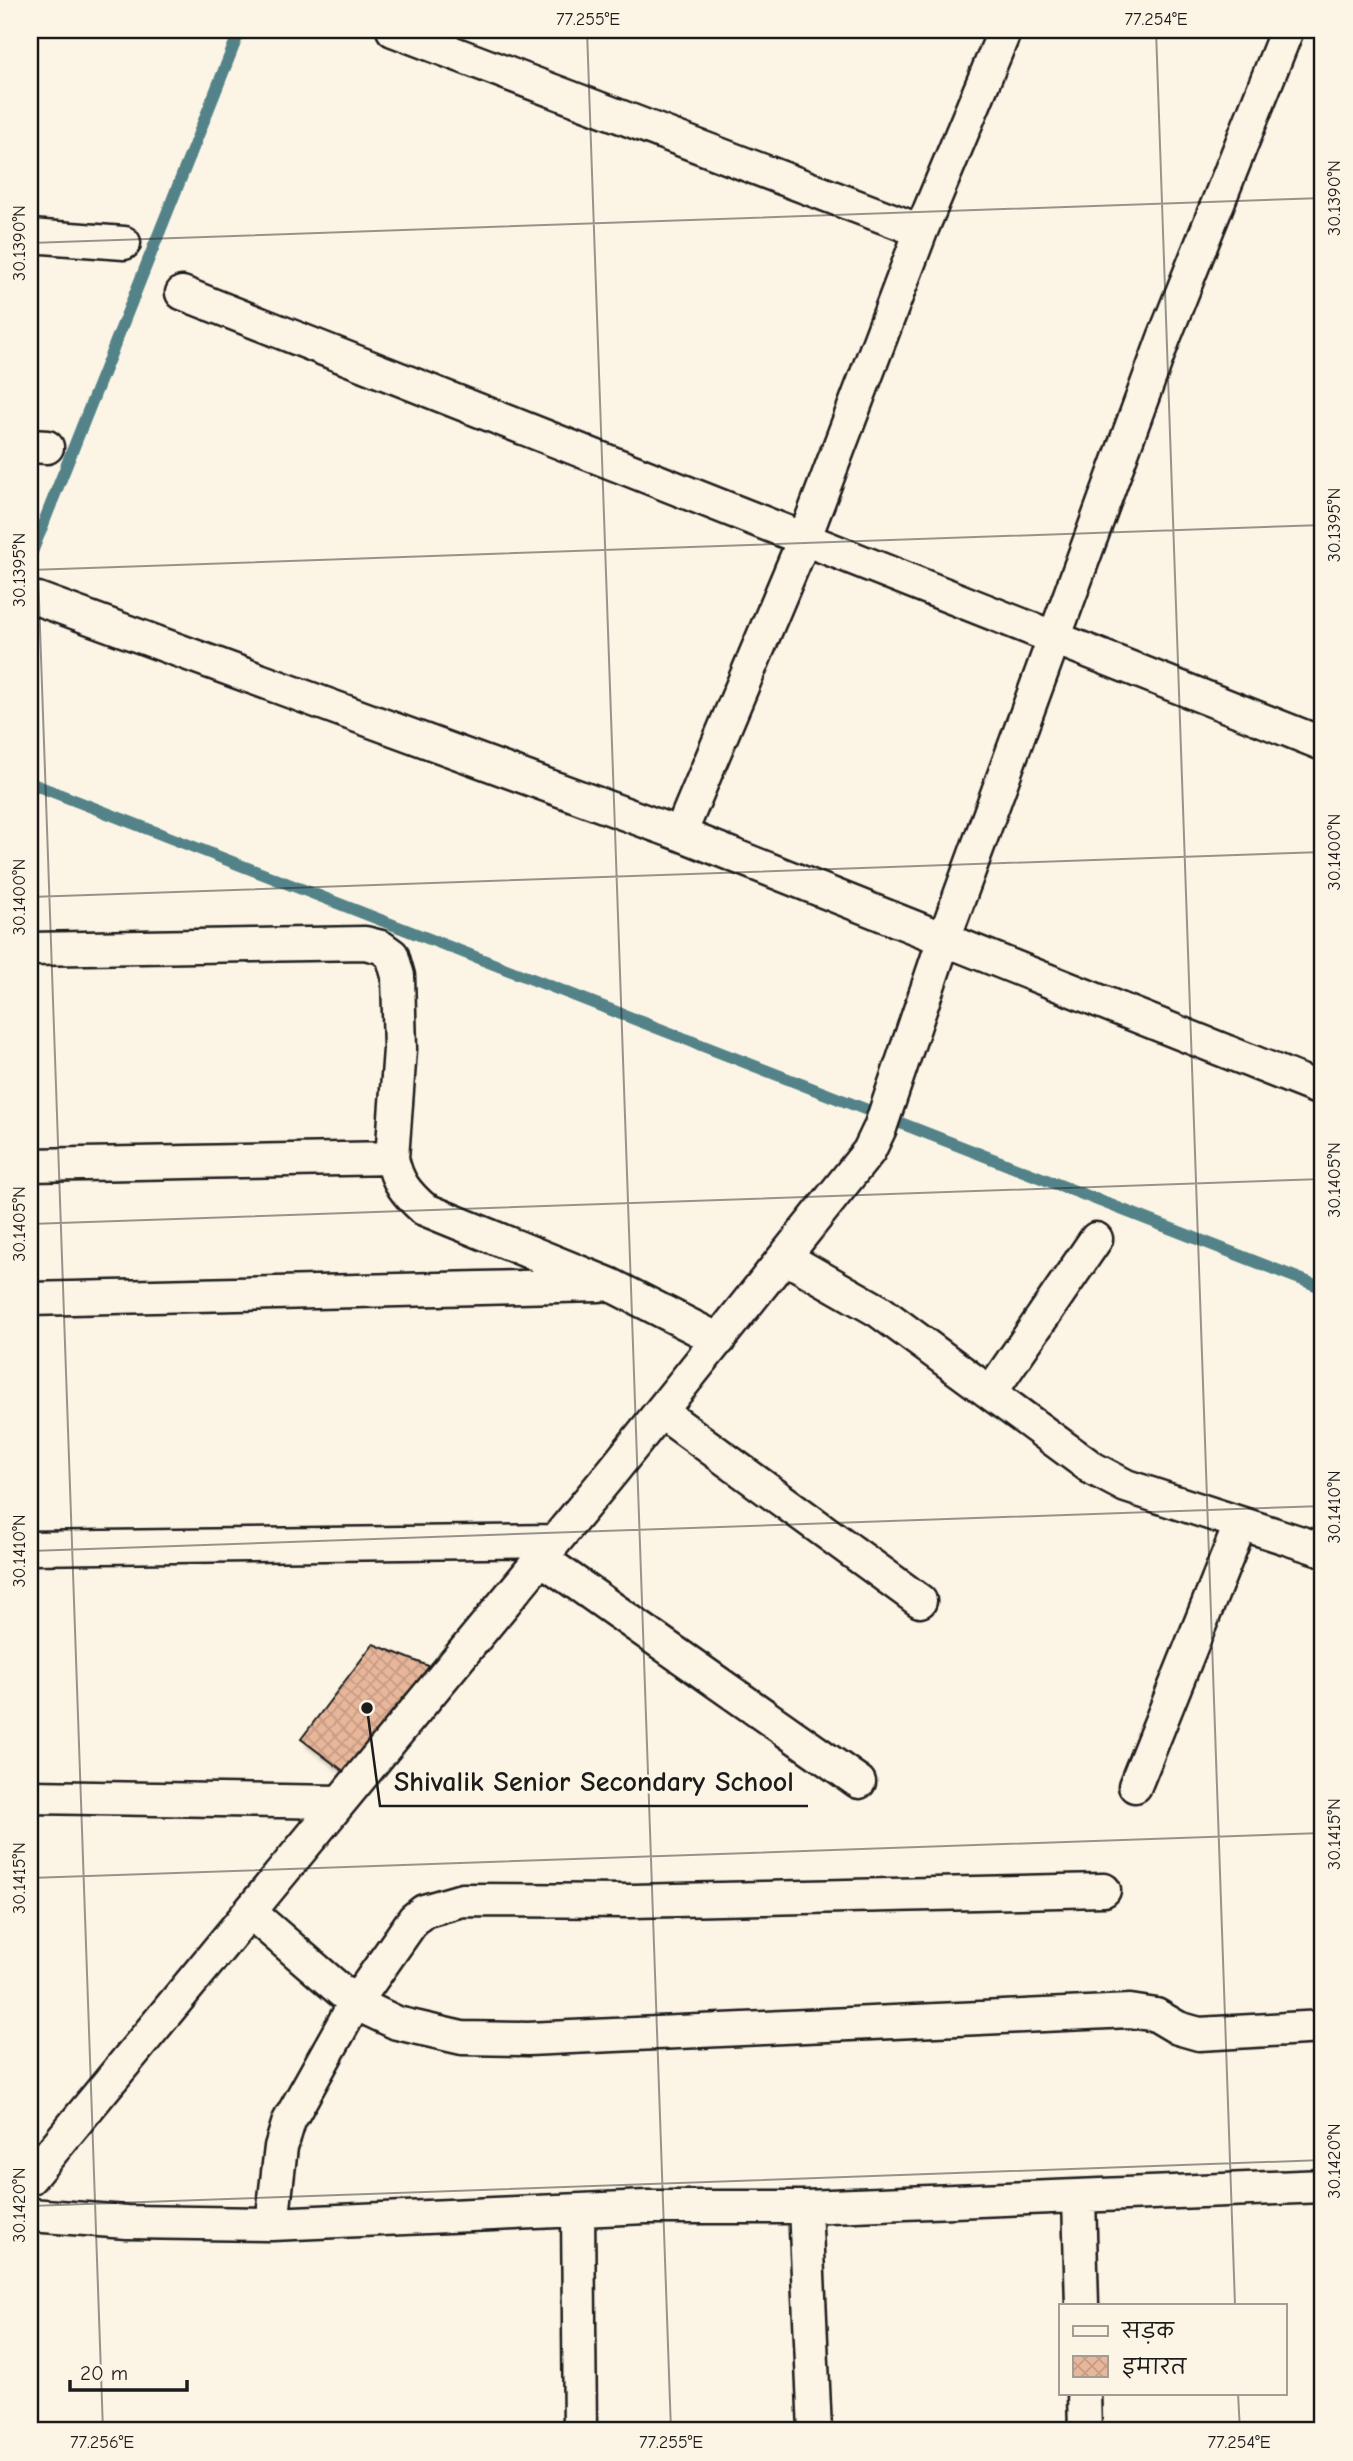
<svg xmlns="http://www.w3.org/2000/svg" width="1353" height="2461" font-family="'Comic Neue','Playpen Sans Deva',sans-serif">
	<defs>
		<pattern id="building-cross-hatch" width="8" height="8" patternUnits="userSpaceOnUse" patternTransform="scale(1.75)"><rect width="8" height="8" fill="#e8b69a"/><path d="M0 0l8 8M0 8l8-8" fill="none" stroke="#c69c84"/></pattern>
		<filter id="shadow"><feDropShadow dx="6" dy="6" stdDeviation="2" flood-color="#0004"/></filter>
	</defs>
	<rect width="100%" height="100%" fill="#fcf5e5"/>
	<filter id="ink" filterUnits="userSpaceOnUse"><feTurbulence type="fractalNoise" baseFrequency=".0143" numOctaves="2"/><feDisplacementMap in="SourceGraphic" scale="14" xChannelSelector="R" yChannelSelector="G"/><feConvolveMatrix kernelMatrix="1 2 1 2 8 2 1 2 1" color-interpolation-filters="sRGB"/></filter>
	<g filter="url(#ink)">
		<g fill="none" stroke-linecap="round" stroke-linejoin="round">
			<path stroke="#538389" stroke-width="12" d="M30,557L240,30
				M30,783L1323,1288"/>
		</g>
		<path fill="url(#building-cross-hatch)" stroke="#1c1c1c" stroke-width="2" filter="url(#shadow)" d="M373,1644L436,1669L354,1779L301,1739Z"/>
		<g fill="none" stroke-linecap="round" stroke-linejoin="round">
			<defs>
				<path id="street" d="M393,30L921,231
					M30,236L124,243
					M182,293L1323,744
					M30,446L47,447
					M38,599L680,834L1323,1090
					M680,834L805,537L921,231L1005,30
					M30,949L365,943L381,947L392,955L398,976L400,1049L392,1158C397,1182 406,1193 424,1209L611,1285L719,1340
					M30,1165L392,1158
					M786,1258L879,1311L1092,1468L1126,1486L1323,1550
					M30,1299L599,1285
					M991,1392L1096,1239
					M661,1412L920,1601
					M30,1548L554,1541
					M539,1557L859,1782
					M1135,1786L1240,1525
					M30,1797L340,1802
					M251,1913L355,2003L397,2023L462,2038L528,2039L1130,2011L1156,2015L1178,2028L1199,2034L1323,2027
					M30,2178L613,1471L869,1151L880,1128L944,939L1164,338L1287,30
					M1079,2198L1082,2305
					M805,2207L815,2431
					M578,2211L580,2431
					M30,2215L127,2222L272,2224L647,2207H805L1323,2186
					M272,2224L281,2147L289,2121L355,2003L414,1919L424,1911L462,1900L632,1901L1104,1890
					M1084,2393L1085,2431"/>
			</defs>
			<use href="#street" stroke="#1c1c1c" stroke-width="37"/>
			<use href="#street" stroke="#fcf5e5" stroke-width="32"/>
		</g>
	</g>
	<path fill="none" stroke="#1c1c1c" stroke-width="2" stroke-opacity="0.45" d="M587,30L671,2431M1156,30L1235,2305M30,243L1323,198M30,342L103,2431M30,570L1323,525M30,897L1323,852M30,1224L1323,1179M30,1551L1323,1506M30,1878L1323,1833M30,2206L1323,2160M1238,2393L1240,2431"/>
	<path fill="none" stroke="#1c1c1c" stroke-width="2.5" d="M367 1708L380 1806H808"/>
	<circle fill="#1c1c1c" stroke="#fcf5e5" stroke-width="2.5" cx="367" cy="1708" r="7"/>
	<g font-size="28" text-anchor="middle" font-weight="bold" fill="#1c1c1c" stroke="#fcf5e5" stroke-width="5" stroke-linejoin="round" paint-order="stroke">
		<text x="594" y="1791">Shivalik Senior Secondary School</text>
	</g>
	<rect width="1353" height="2461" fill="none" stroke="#fcf5e5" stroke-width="77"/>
	<rect x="1059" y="2304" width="228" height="91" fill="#fcf5e5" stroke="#a29e95" stroke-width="2"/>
	<rect x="1073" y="2326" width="35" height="10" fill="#fcf5e5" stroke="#a29e95" stroke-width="2"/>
	<text x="1122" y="2338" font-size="21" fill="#1c1c1c">सड़क</text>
	<rect x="1073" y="2356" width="35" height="21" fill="url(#building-cross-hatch)" stroke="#a29e95" stroke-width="2"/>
	<text x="1122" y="2374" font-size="21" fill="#1c1c1c">इमारत</text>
	<path d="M70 2380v10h117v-10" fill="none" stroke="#1c1c1c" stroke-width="3.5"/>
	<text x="80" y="2380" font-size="21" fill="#1c1c1c" stroke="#fcf5e5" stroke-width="5" paint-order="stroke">20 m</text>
	<rect x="38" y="38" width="1276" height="2384" fill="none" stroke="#1c1c1c" stroke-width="2.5"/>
	<g font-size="18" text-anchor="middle" fill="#1c1c1c">
		<text x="588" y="25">77.255°E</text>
		<text x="1156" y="25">77.254°E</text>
		<text transform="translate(1334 198) rotate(-90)" y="6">30.1390°N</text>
		<text transform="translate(19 243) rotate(-90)" y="6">30.1390°N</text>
		<text transform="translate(1334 525) rotate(-90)" y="6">30.1395°N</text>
		<text transform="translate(19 570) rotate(-90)" y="6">30.1395°N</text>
		<text transform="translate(1334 852) rotate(-90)" y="6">30.1400°N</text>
		<text transform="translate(19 897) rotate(-90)" y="6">30.1400°N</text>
		<text transform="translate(1334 1180) rotate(-90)" y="6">30.1405°N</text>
		<text transform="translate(19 1224) rotate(-90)" y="6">30.1405°N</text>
		<text transform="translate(1334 1507) rotate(-90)" y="6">30.1410°N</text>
		<text transform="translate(19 1551) rotate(-90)" y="6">30.1410°N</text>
		<text transform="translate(1334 1834) rotate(-90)" y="6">30.1415°N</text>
		<text transform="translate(19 1878) rotate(-90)" y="6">30.1415°N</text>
		<text transform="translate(1334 2161) rotate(-90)" y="6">30.1420°N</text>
		<text transform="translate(19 2205) rotate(-90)" y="6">30.1420°N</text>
		<text x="102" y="2448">77.256°E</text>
		<text x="671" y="2448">77.255°E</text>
		<text x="1239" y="2448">77.254°E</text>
	</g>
</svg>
